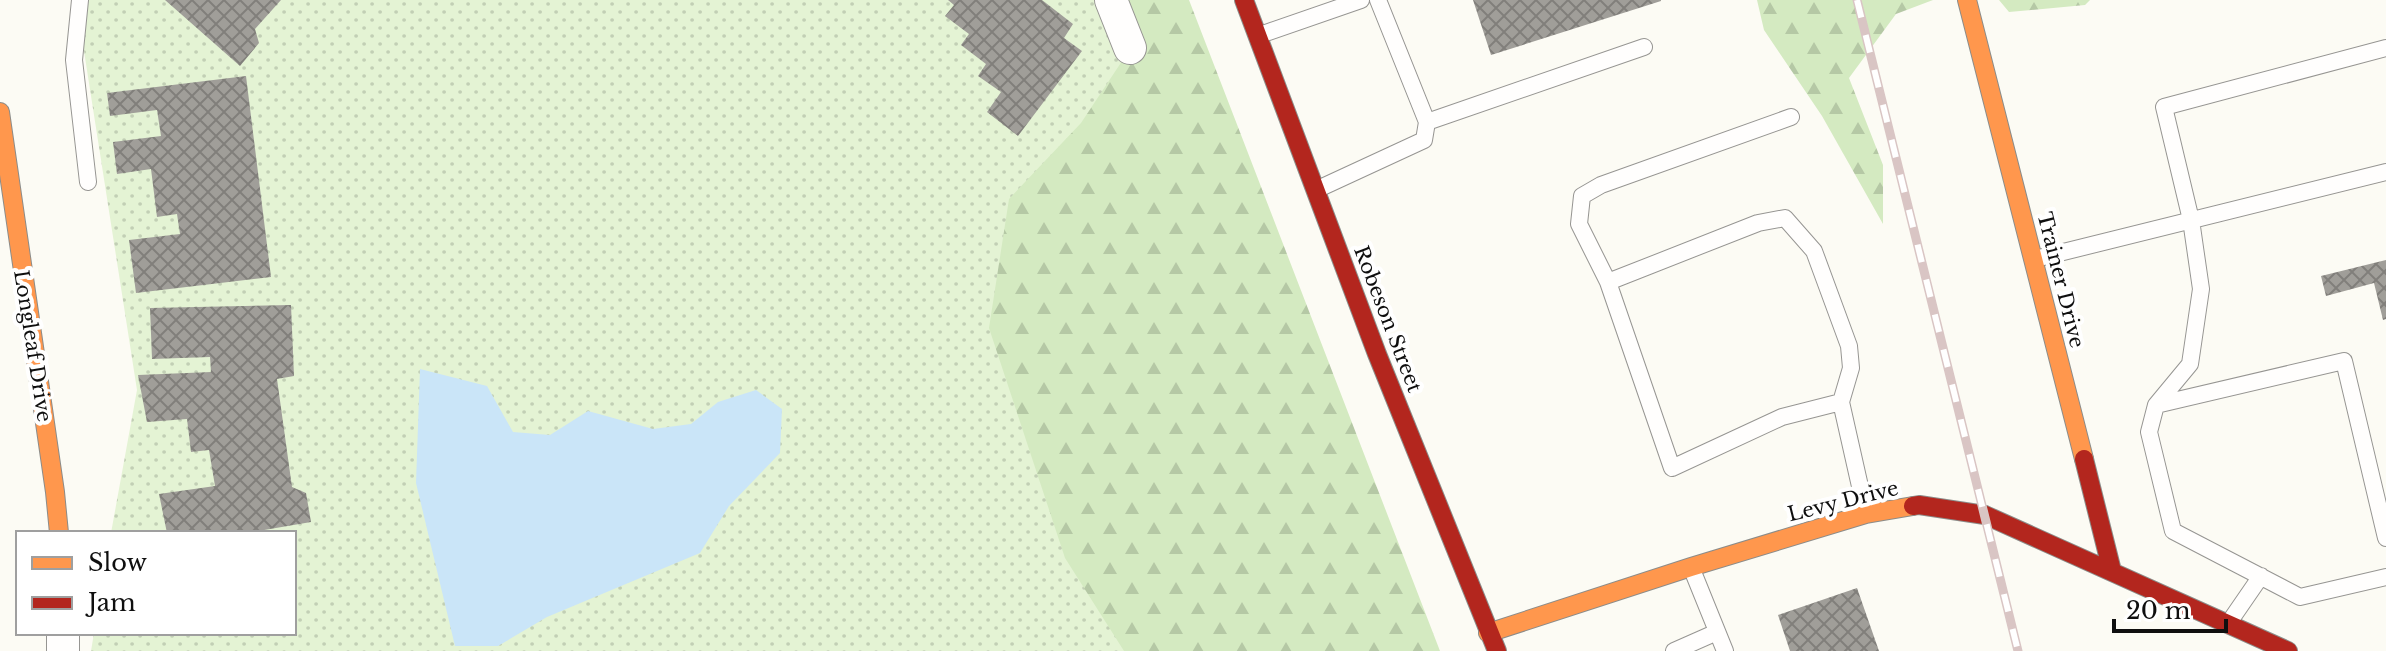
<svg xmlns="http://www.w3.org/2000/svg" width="2386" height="651" font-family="'Libre Baskerville',serif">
	<defs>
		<pattern id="grass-dots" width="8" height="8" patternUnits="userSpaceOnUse" patternTransform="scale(2)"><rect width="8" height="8" fill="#e4f3d4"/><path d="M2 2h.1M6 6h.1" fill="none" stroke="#c2cfb5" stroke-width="1.8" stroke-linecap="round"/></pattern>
		<pattern id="forest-firs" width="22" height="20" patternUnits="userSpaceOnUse" patternTransform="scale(2)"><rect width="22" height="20" fill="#d4eac1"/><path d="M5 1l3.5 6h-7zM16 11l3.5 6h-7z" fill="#b5c8a5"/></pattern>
		<pattern id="building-cross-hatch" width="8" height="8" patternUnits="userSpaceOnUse" patternTransform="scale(2)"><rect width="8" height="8" fill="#a09e99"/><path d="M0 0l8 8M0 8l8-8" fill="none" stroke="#817f7b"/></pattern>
	</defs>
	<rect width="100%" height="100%" fill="#fcfbf4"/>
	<path fill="url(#grass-dots)" d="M76,0H1126L1374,651H91L94,633H294V533H111L137,390Z"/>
	<path fill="url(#forest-firs)" d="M1111,0H1189L1440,651H1124L1065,558L989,328L1009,199L1081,123L1130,49Z
		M1757,0H1933L1896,14L1849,78L1883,165V224L1822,116L1764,30Z
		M1999,0H2090L2085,5L2009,12Z"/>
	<path fill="#cae5f8" d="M420,369L487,386L513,432L550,435L588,411L653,429L691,424L718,402L756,390L782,409L780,453L729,506L700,553L547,617L498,646H455L416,483Z"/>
	<path fill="url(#building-cross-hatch)" d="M165,0H281L255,29L259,43L240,66Z
		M948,0H1042L1073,24L1064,38L1082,51L1018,136L987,112L1001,92L978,76L986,64L961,45L969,34L945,16L954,5Z
		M1473,0H1661V1L1491,55Z
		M246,76L271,277L136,293L129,240L180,234L177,214L157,217L151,169L117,174L113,142L161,136L157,110L110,116L107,93Z
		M2386,260V319L2383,320L2374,283L2326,296L2321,276Z
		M291,305L294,376L277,379L292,487L306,493L311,522L246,533H167L159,494L215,486L209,450L191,452L187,419L147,422L138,375L211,372L210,357L152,359L150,308Z
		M1857,588L1879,651H1790L1778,615Z"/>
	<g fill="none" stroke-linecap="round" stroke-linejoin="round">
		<defs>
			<path id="lane" d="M80,0L74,60L88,182
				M1378,0L1427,122L1644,47
				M1260,35L1361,0
				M2386,48L2164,107L2191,220L2201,289L2190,364L2156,405L2149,432L2173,531L2300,597L2386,577
				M1791,117L1601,185L1582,196L1579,224L1608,282L1672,468L1782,417L1841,402L1866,513
				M1318,189L1424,140L1427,122
				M2035,259L2386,172
				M1608,282L1758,223L1785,218L1814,251L1849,346L1851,368L1841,402
				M2156,405L2344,361L2386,538
				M1691,567L1725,651
				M2230,621L2261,576
				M1674,651L1717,632"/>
			<path id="street" d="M1111,0L1130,48
				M63,651V633"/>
			<path id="slow" d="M1967,0L2084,459
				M0,112L55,492L59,533
				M1488,633L1691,567L1866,514L1913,506"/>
			<path id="jam" d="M1244,0L1377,354L1497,651
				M2084,459L2112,571
				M1913,506L1919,505L1985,515L2288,651"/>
		</defs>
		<use href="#lane" stroke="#969592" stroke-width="18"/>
		<use href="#street" stroke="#969592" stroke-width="34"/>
		<use href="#slow" stroke="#8c8c89" stroke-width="20"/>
		<use href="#jam" stroke="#8c8c89" stroke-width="20"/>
		<use href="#lane" stroke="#fffefd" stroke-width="16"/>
		<use href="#street" stroke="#fffefd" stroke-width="32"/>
		<use href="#slow" stroke="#ff974d" stroke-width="18"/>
		<use href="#jam" stroke="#b3261e" stroke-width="18"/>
		<defs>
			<path id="rail" d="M1857,0L2018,651"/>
		</defs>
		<use href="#rail" stroke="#d9c5c4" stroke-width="9"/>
		<use href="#rail" stroke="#fff" stroke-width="6" stroke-dasharray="18" stroke-linecap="butt"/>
	</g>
	<g text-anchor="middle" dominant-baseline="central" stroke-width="8" stroke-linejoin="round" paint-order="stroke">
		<g font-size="20" fill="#0f0f0f" stroke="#fff">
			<text transform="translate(2061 280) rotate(76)">Trainer Drive</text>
			<text transform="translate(1388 319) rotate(69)">Robeson Street</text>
			<text transform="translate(33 346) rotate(81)">Longleaf Drive</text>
			<text transform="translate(1843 501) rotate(-14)">Levy Drive</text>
		</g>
	</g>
	<rect x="16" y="531" width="280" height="104" fill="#ffffff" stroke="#9f9f9f" stroke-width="2"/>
	<rect x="32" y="557" width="40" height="12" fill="#ff974d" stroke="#9f9f9f" stroke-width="2"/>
	<text x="88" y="571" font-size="24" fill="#0f0f0f">Slow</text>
	<rect x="32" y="597" width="40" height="12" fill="#b3261e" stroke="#9f9f9f" stroke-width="2"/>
	<text x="88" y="611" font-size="24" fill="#0f0f0f">Jam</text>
	<path d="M2114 619v12h112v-12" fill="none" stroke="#0f0f0f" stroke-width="4"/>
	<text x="2126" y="619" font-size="24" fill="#0f0f0f" stroke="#ffffff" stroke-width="6" paint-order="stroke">20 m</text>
</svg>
